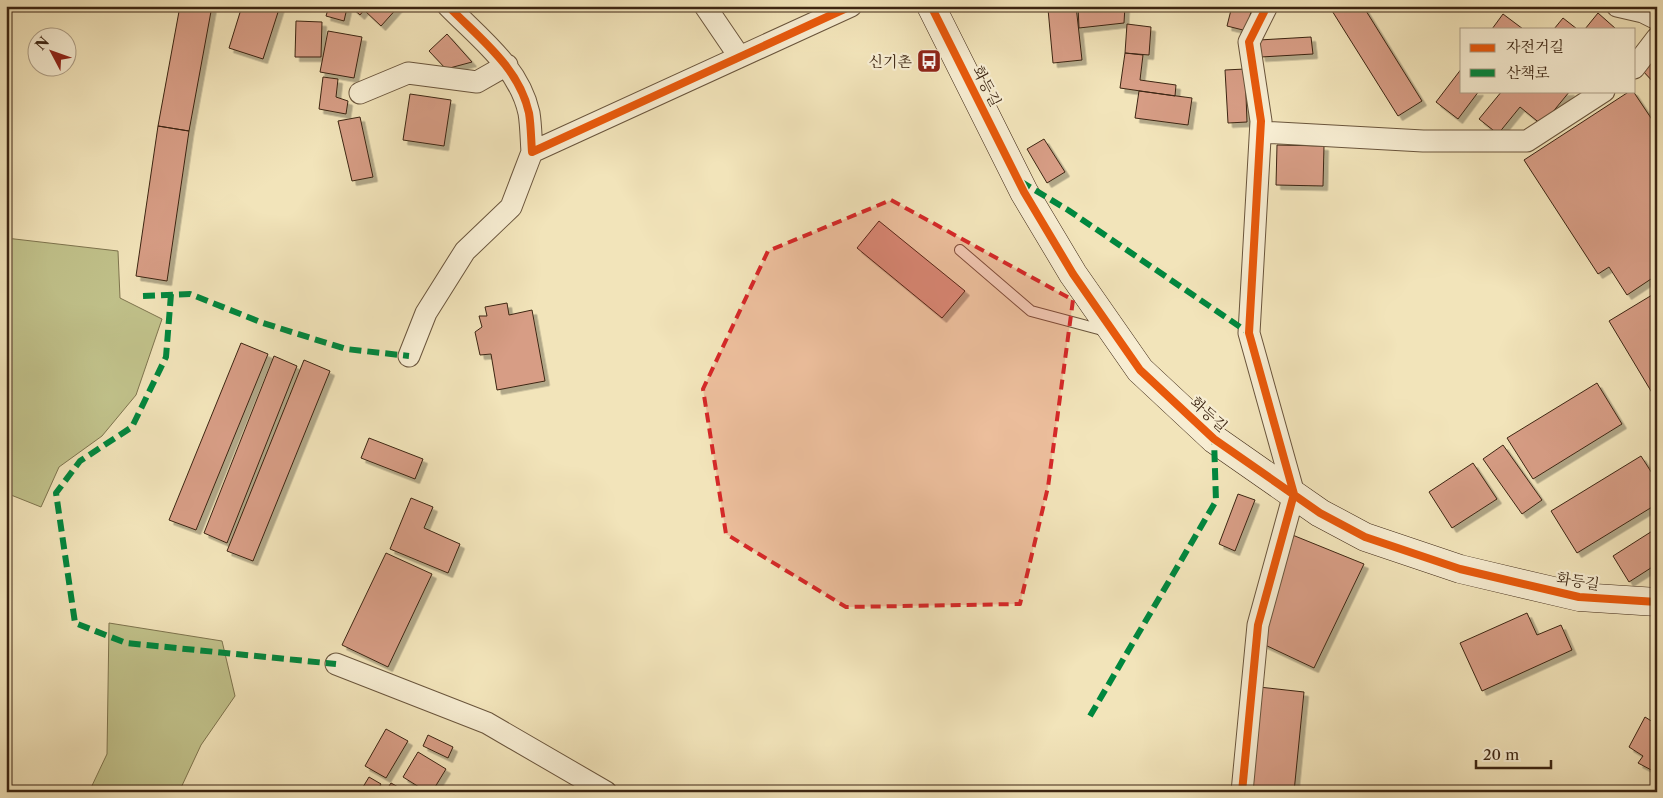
<svg xmlns="http://www.w3.org/2000/svg" width="1663" height="798" font-family="'Libre Caslon Text','Noto Serif KR',serif">
	<defs>
		<filter id="shadow"><feDropShadow dx="4.5" dy="4.5" stdDeviation="0" flood-color="#0004"/></filter>
	</defs>
	<rect width="100%" height="100%" fill="#f2e4ba"/>
	<filter id="stains"><feTurbulence type="fractalNoise" baseFrequency=".004" numOctaves="4"/><feColorMatrix values="0 0 0 0 .2 0 0 0 0 .09 0 0 0 0 .02 0 0 0 .5 -.17"/></filter>
	<radialGradient id="worn" r=".72"><stop offset=".6" stop-color="#630" stop-opacity="0"/><stop offset="1" stop-color="#630" stop-opacity=".3"/></radialGradient>
	<path fill="#c1c28b" stroke="#7e744e" d="M6,238L118,251L120,298L162,319L136,395L102,436L59,467L41,507L6,493Z
		M109,623L222,641L235,696L201,745L179,792H89L107,754Z"/>
	<path fill="#d79d85" stroke="#3c2512" filter="url(#shadow)" d="M180,6H212L189,131L158,126Z
		M242,6H280L263,59L229,48Z
		M329,6L347,8L344,21L326,16Z
		M350,6H399L381,26L364,10L360,15Z
		M1076,6L1082,60L1053,63L1048,9Z
		M1078,6H1125L1124,23L1079,28Z
		M1232,6H1252L1247,31L1227,26Z
		M1329,6H1363L1422,101L1398,116Z
		M1598,13L1616,29H1585Z
		M1503,14L1523,29H1492Z
		M1563,18L1577,29H1554Z
		M296,21L322,22L321,57H295Z
		M1127,24L1151,27L1149,55L1125,53Z
		M328,31L362,37L354,78L320,72Z
		M447,34L472,62L446,69L429,51Z
		M1311,37L1313,54L1261,57L1259,40Z
		M1125,53L1143,55L1140,80L1176,85L1175,96L1120,88Z
		M1657,54V86L1641,69Z
		M1462,68V91H1479L1458,119L1436,102Z
		M1245,69L1247,122L1228,123L1225,70Z
		M323,77L338,79L336,97L348,101L346,114L319,109Z
		M1139,91L1192,98L1188,125L1135,118Z
		M1502,91H1570L1542,125L1520,107L1498,134L1479,119Z
		M1630,91H1633L1657,127V275L1627,295L1609,267L1598,274L1524,160Z
		M410,94L451,100L444,146L403,140Z
		M360,117L373,177L352,181L338,121Z
		M158,126L189,131L167,281L136,276Z
		M1044,139L1065,172L1047,183L1027,149Z
		M1277,145L1324,146L1323,186L1276,185Z
		M879,221L965,291L942,318L857,248Z
		M1657,292V401L1609,321Z
		M507,303L509,315L532,310L545,381L497,390L491,354L480,355L475,332L482,327L479,316H487L485,307Z
		M241,343L268,354L196,530L169,520Z
		M274,356L297,366L227,543L204,533Z
		M304,360L330,371L253,561L227,551Z
		M1597,383L1622,424L1533,479L1507,438Z
		M369,438L423,459L415,479L361,458Z
		M1503,445L1542,500L1522,514L1483,459Z
		M1641,456L1657,481V504L1577,553L1551,511Z
		M1473,463L1497,499L1452,528L1429,492Z
		M1238,494L1255,500L1235,551L1219,544Z
		M411,498L433,507L424,528L460,544L448,573L390,549Z
		M1657,528V564L1629,582L1613,556Z
		M1290,534L1364,564L1314,668L1263,644Z
		M386,553L432,574L388,667L342,645Z
		M1527,613L1537,635L1561,625L1572,650L1482,691L1460,643Z
		M1259,687L1304,692L1294,792L1249,787Z
		M1657,715V773L1638,763L1643,756L1629,747L1645,717L1653,722Z
		M386,729L408,741L386,778L365,766Z
		M428,735L453,747L448,758L423,746Z
		M418,752L446,769L432,792H427L403,777Z
		M369,777L381,784L376,792H360Z
		M391,783L407,792H385Z"/>
	<g fill="none" stroke-linecap="round" stroke-linejoin="round">
		<defs>
			<path id="lane" d="M960,250L1031,311L1106,331"/>
			<path id="street" d="M448,6C479,38 519,67 529,113C531,125 531,139 532,152L851,6
				M705,6L739,56
				M1617,6L1643,12L1657,19
				M1634,68L1657,38
				M360,93L408,73L477,82L507,65
				M1261,132L1423,141H1527L1604,91
				M409,356L426,313L465,251L511,207L532,152
				M336,664L487,723L606,792
				M1242,792L1258,625L1294,494L1249,333L1261,121L1249,42L1267,6"/>
			<path id="secondary" d="M931,6L1024,192L1073,274L1140,370L1214,439L1320,513L1365,537L1460,569L1579,597L1657,602"/>
		</defs>
		<use href="#lane" stroke="#6a553c" stroke-width="12"/>
		<use href="#street" stroke="#6a553c" stroke-width="23"/>
		<use href="#secondary" stroke="#3c2512" stroke-width="29"/>
		<use href="#lane" stroke="#f7edd2" stroke-width="10"/>
		<use href="#street" stroke="#f7edd2" stroke-width="21"/>
		<use href="#secondary" stroke="#f7edd2" stroke-width="28"/>
		<path stroke="#00873e" stroke-width="6" stroke-dasharray="12 6" stroke-linecap="butt" d="M1020,181L1068,210L1249,333
			M171,294L166,357L132,427L80,461L56,493L75,623L126,643L336,664
			M143,296L190,294L263,323L346,349L409,356
			M1090,716L1216,501L1214,439"/>
		<defs>
			<path id="cycleway" d="M448,6C479,38 519,67 529,113C531,125 531,139 532,152L851,6
				M931,6L1024,192L1073,274L1140,370L1214,439L1320,513L1365,537L1460,569L1579,597L1657,602
				M1242,792L1258,625L1294,494L1249,333L1261,121L1249,42L1267,6"/>
		</defs>
		<use href="#cycleway" stroke="#f7edd2" stroke-width="11"/>
		<use href="#cycleway" stroke="#e8590c" stroke-width="8"/>
	</g>
	<path fill="#d62828" fill-opacity="0.2" stroke="#d62828" stroke-width="4" stroke-dasharray="10 6" stroke-linejoin="round" d="M891,200L1073,300L1048,487L1020,604L846,607L726,534L703,389L768,251Z"/>
	<defs>
		<symbol id="bus-square" viewBox="-11 -11 22 22"><rect x="-9" y="-9" width="18" height="18" rx="4" fill="#8f2418" stroke="#f7edd2"/><path d="M-5-6H5V4H4V6H2V4H-2V6H-4V4H-5ZM-3.5-4V0h7V-4ZM-3.5 1.2v1.5H-2V1.2ZM2 1.2v1.5H3.5V1.2Z" fill="#fff"/></symbol>
	</defs>
	<g fill-rule="evenodd">
		<use href="#bus-square" x="915" y="47" width="28" height="28"/>
	</g>
	<g text-anchor="middle" dominant-baseline="central" stroke-width="4.5" stroke-linejoin="round" paint-order="stroke">
		<g font-size="15" fill="#3c2512" stroke="#f7edd2" text-anchor="end">
			<text x="912" y="61">신기촌</text>
		</g>
		<g font-size="15" fill="#3c2512" stroke="#f7edd2">
			<text transform="translate(987 86) rotate(63)">화등길</text>
			<text transform="translate(1209 414) rotate(42)">화등길</text>
			<text transform="translate(1578 581) rotate(9)">화등길</text>
		</g>
	</g>
	<rect width="1663" height="798" fill="none" stroke="#f2e4ba" stroke-width="25"/>
	<rect x="8" y="8" width="1648" height="783" fill="none" stroke="#3c2512" stroke-width="2.5"/>
	<rect x="12" y="12" width="1638" height="773" fill="none" stroke="#3c2512"/>
	<rect x="1460" y="28" width="175" height="65" fill="#f7edd2" stroke="#ac9d85"/>
	<rect x="1470" y="44" width="25" height="8" fill="#e8590c" stroke="#ac9d85"/>
	<text x="1506" y="52" font-size="15" fill="#3c2512">자전거길</text>
	<rect x="1470" y="69" width="25" height="8" fill="#00873e" stroke="#ac9d85"/>
	<text x="1506" y="78" font-size="15" fill="#3c2512">산책로</text>
	<g transform="translate(52 52) rotate(311)"><circle r="24" fill="#f7edd2" stroke="#ac9d85"/>
	<path d="M0-4L9 19L0 12L-9 19Z" fill="#8f2418"/>
	<text y="-8" font-size="14" font-weight="bold" text-anchor="middle" fill="#3c2512">N</text>
	</g>
	<path d="M1476 760v8h75v-8" fill="none" stroke="#3c2512" stroke-width="2.5"/>
	<text x="1483" y="760" font-size="15" fill="#3c2512" stroke="#f7edd2" stroke-width="4" paint-order="stroke">20 m</text>
	<rect width="100%" height="100%" filter="url(#stains)"/>
	<rect width="100%" height="100%" fill="url(#worn)"/>
</svg>
